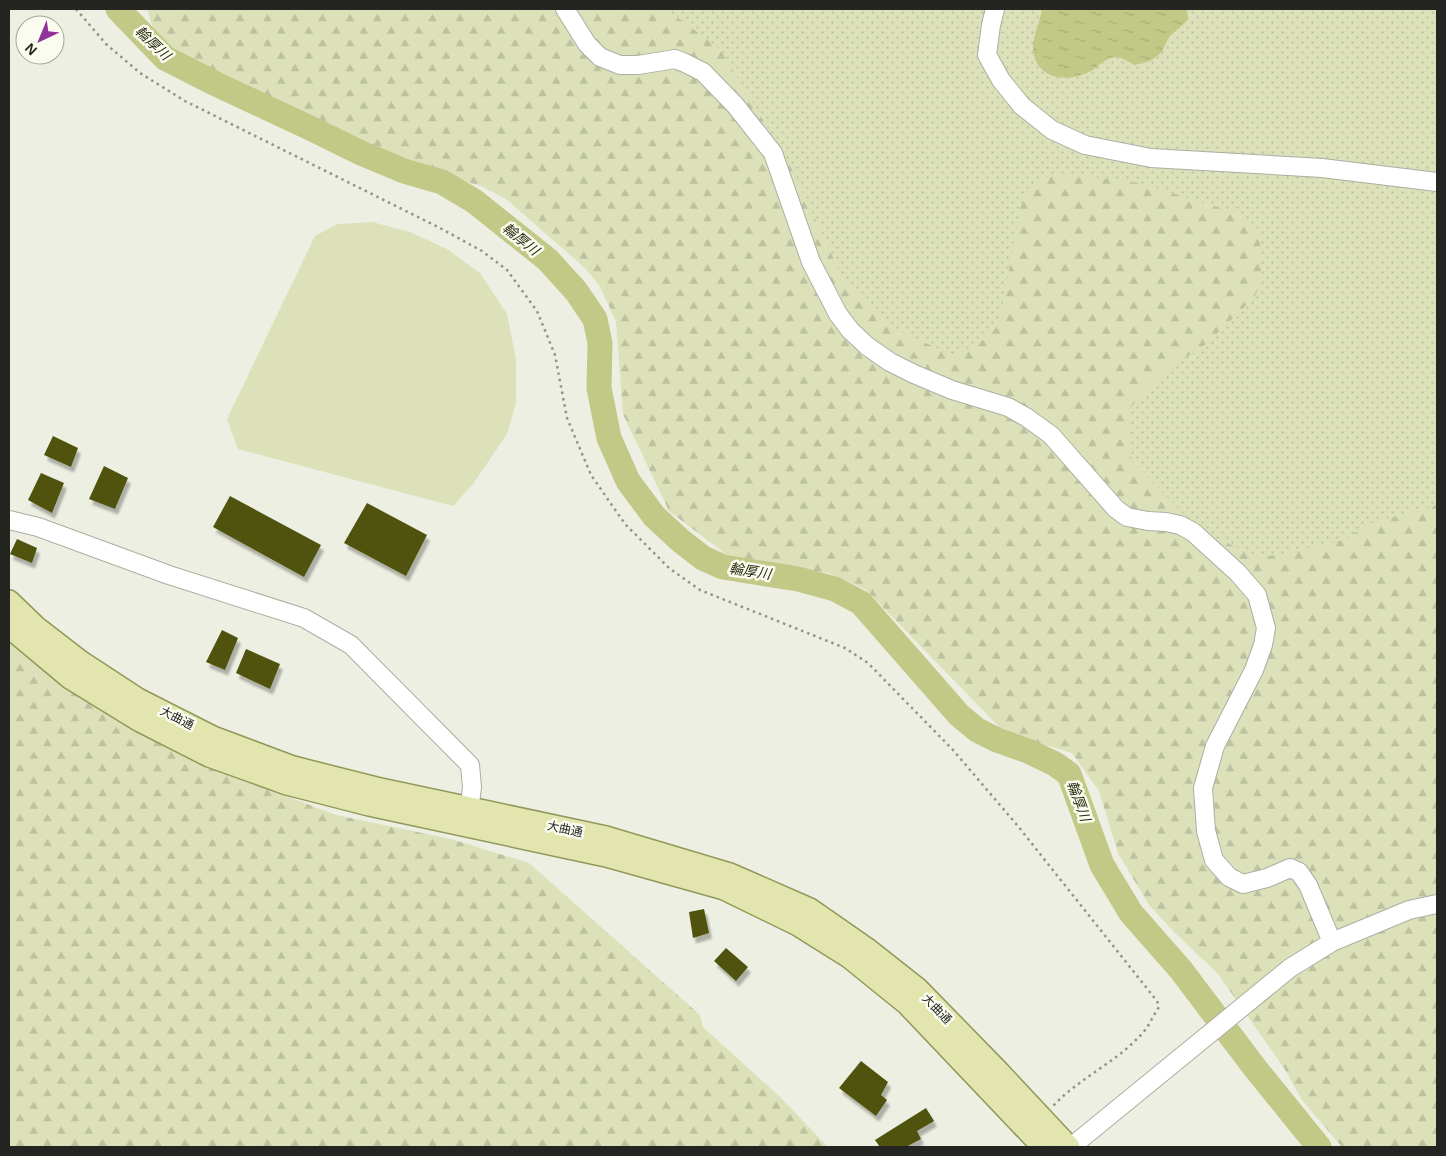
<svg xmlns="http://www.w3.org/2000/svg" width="1446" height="1156" font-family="Helvetica,'Noto Sans JP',sans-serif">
	<defs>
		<pattern id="grass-dots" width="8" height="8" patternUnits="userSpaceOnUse" patternTransform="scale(1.25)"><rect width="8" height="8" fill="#dce1ba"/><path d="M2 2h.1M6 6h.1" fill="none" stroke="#bdc1a0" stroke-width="1.8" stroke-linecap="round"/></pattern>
		<pattern id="forest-firs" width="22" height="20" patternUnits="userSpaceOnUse" patternTransform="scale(1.25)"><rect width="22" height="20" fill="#dce1ba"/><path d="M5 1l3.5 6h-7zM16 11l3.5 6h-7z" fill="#bdc1a0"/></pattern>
		<pattern id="water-ripples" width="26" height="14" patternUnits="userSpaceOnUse" patternTransform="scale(1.25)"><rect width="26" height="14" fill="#c2c886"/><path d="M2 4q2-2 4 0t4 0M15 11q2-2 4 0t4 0" fill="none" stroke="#a7ac73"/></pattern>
		<filter id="shadow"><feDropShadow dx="3" dy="5.5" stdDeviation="1" flood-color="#0004"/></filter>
	</defs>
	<rect width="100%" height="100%" fill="#edefe2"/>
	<path fill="url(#grass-dots)" d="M482,9H1437V1147Z"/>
	<path fill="url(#forest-firs)" d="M148,9H666L720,49L788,161L842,277L894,328L951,355L976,347L999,324L1021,206L1034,182L1058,173L1140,183L1239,214L1260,235L1261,282L1254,298L1206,344L1164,372L1130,408L1131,460L1200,531L1261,558L1343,540L1369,524L1437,505V1147H1342L1302,1100L1284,1068L1218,974L1174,932L1149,905L1118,853L1099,791L1072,753L1005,733L865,589L829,573L784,567L739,564L669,511L623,414L616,321L599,285L585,268L506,199L481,186L380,158L307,121L185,69L158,45L148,12Z
		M9,633L16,635L185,757L336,815L451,839L529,863L700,1015L703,1027L779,1096L828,1147H9Z"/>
	<path fill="#dce1ba" d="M372,222L410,232L447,249L480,273L507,314L516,360V403L507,434L473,484L453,506L238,449L227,419L315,236L337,224Z"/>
	<path fill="url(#water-ripples)" d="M1042,9H1187L1188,20L1169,37L1161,53L1150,61L1135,65C1130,63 1123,58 1118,57C1106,56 1100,66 1091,71C1067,84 1033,79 1033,46C1034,34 1040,21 1042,9Z"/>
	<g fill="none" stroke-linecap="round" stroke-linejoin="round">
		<path stroke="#c2c886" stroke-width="25" d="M118,9L165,58L216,84L310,128L361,153L404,171L442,182L474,201L548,260L576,291L595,319L600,343L599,388L609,438L628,481L654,516L681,541L703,558L723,567L798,579L835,589L861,603L959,715L977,730L997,740L1028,751L1055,764L1069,774L1102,865L1131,913L1181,970L1255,1068L1319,1147"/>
	</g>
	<path fill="#4f530f" filter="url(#shadow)" d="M53,436L78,448L71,467L44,455Z
		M104,466L128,478L115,509L89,499Z
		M41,473L64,483L52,513L28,500Z
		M230,496L321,545L304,577L213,527Z
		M367,503L427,535L406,576L344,543Z
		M17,539L37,548L32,563L10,554Z
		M222,630L238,638L225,670L206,662Z
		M246,649L280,664L270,689L236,673Z
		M704,909L709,933L693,938L689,912Z
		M726,948L748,967L736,981L714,961Z
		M861,1061L888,1082L881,1095L887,1100L876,1116L839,1088Z
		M926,1108L934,1121L917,1131L921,1139L906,1147H880L875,1140Z"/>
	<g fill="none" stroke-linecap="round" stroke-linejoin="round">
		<defs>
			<path id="minor" d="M565,9L587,44L600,57L620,65H638L675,59L683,62L703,72L735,105L773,153L811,262L838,314L850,330L867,346L890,362L914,374L952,390L1008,407L1026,417L1051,435L1116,509L1127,517L1148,521L1166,522L1180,525L1193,532L1238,573L1257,595L1266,628L1263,645L1254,670L1215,746L1203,788L1206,831L1214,860L1229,877L1243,884L1267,878L1290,868L1299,872L1308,885L1332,942
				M995,9L991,25L987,55L1001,80L1022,106L1052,130L1085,145L1151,158L1322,168L1437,182
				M9,520L38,527L169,575L304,618L351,645L470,765L472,787L468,820
				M1071,1147L1290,968L1332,942L1409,910L1437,904"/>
			<path id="major" d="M9,601L36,627L80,661L138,699L213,737L293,767L376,788L606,837L730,874L810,909L866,948L918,989L997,1070L1069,1147
				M9,627L70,678L140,721L209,756L287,784L369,805L606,856L724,889L798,925L849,957L907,1004L1043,1147"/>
		</defs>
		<use href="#minor" stroke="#acaea1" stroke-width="20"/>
		<use href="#major" stroke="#929859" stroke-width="24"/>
		<path stroke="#92938a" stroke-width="2.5" stroke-dasharray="2.5 4" stroke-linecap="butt" d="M76,9L106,44L140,73L185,101L438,227L482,251L507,270L537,311L555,355L567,418L591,475L625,524L669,568L700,590L845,648L868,663L953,750L1017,825L1157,1001L1159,1007C1154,1014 1150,1024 1145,1030C1120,1061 1080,1077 1053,1106"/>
		<use href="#minor" stroke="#fff" stroke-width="18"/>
		<use href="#major" stroke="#e2e6ae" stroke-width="21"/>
	</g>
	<g text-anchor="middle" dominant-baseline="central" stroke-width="5" stroke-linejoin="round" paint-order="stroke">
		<g font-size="12" fill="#242420" stroke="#fafcef">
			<text transform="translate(177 718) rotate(27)">大曲通</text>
			<text transform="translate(565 829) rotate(12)">大曲通</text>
			<text transform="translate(937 1009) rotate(46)">大曲通</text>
		</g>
		<g font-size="14" font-style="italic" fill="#292c0e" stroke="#fafcef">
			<text transform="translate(153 43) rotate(43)">輪厚川</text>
			<text transform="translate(521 239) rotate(39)">輪厚川</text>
			<text transform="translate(750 571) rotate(9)">輪厚川</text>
			<text transform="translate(1079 801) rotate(70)">輪厚川</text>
		</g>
	</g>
	<rect width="1446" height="1156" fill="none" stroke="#242420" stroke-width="20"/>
	<g transform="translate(40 40) rotate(224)"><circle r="24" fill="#fafcef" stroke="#a4a69c"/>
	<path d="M0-4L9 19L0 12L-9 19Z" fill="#90339d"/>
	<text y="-8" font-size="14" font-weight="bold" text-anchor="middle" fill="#242420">N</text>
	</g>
</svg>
